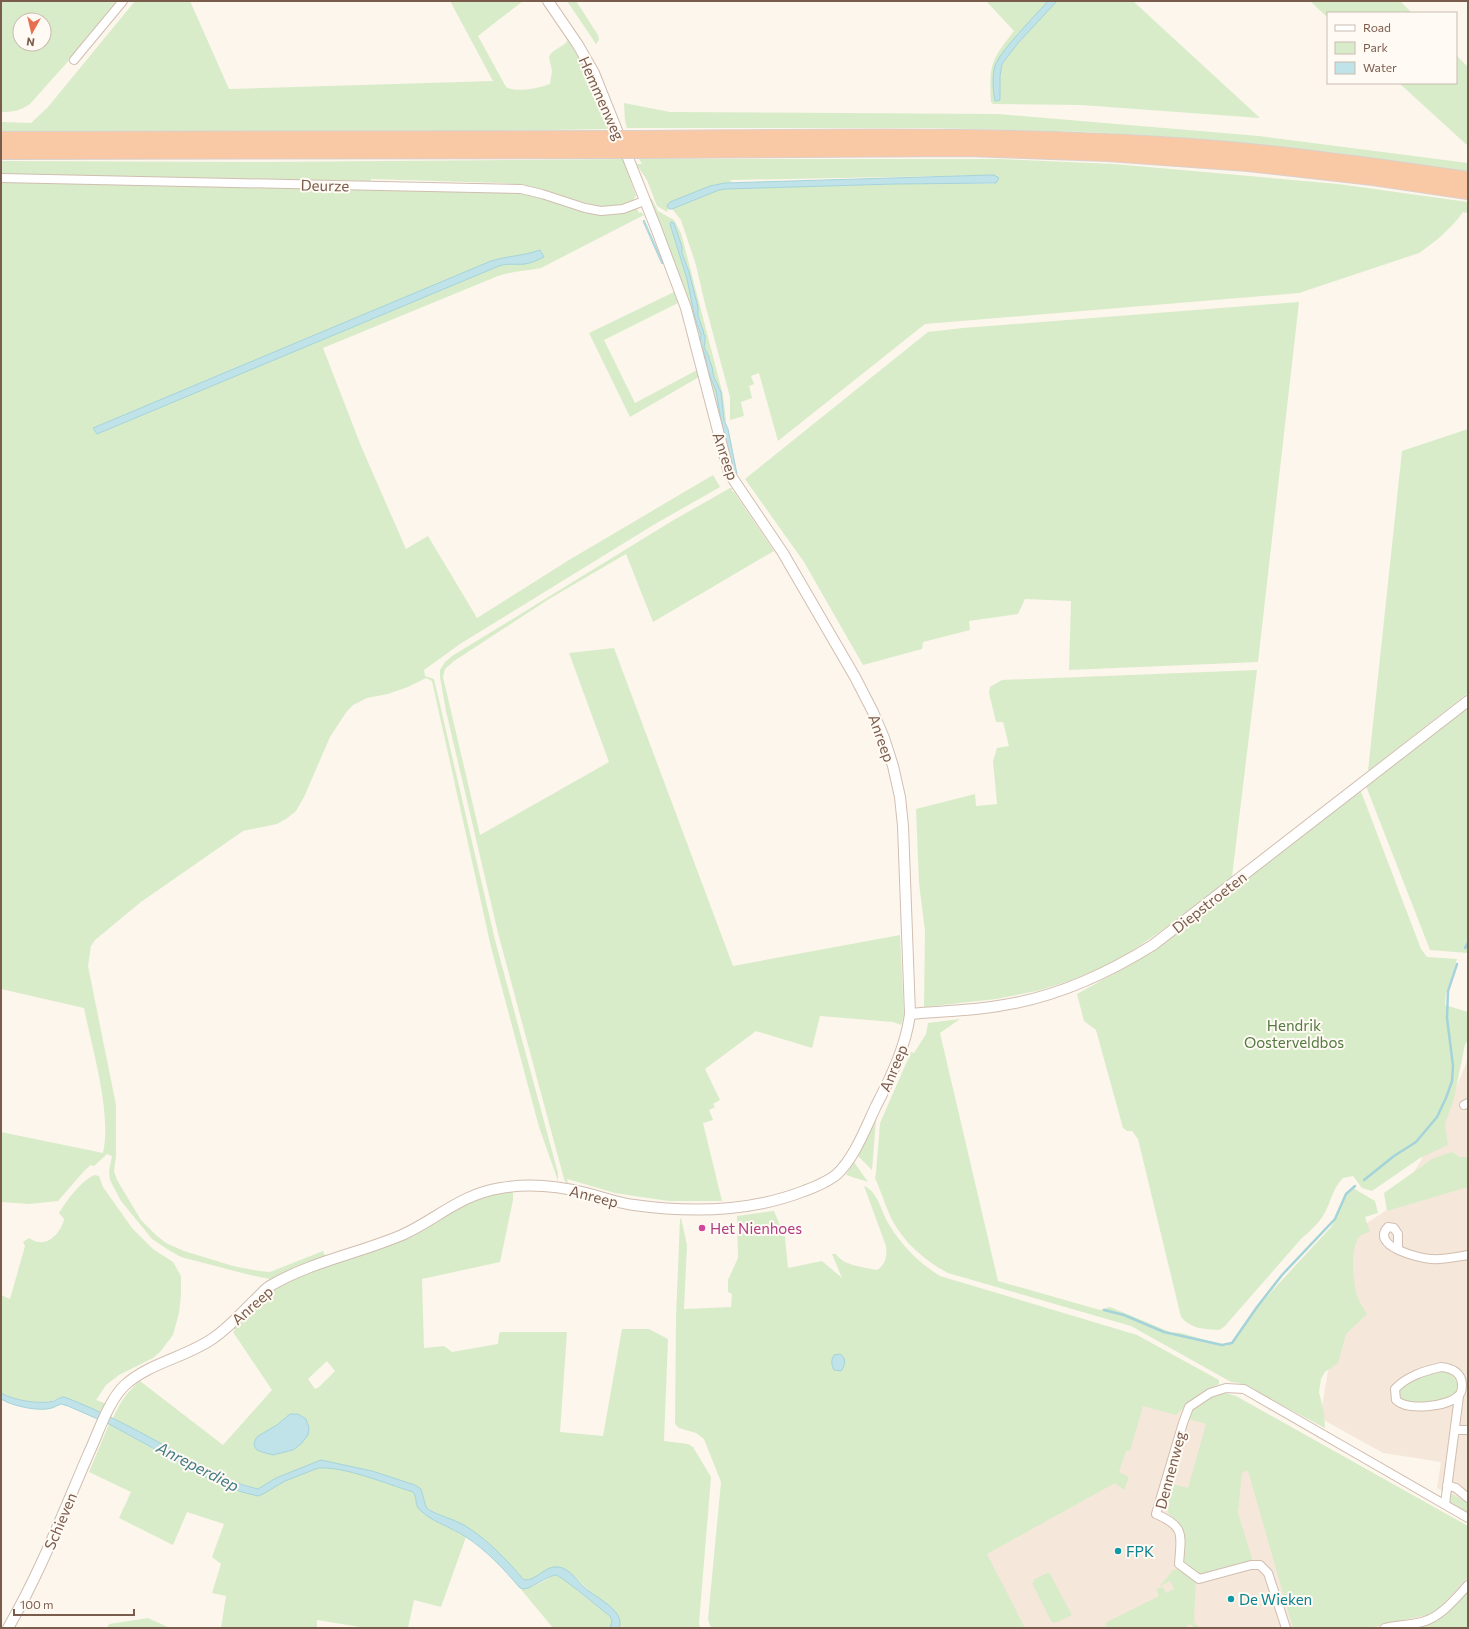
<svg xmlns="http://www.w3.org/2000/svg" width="1469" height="1629" font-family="Commissioner,sans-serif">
	<rect width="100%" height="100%" fill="#fdf6ec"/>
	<path fill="#f5e8da" d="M1468,1059V1506L1437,1488L1441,1462L1383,1453L1320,1418L1328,1371L1344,1325L1348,1272L1352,1233L1394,1205L1438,1132Z
		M1067,1354L1289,1434L1468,1533V1628H955Z"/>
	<path fill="#d8ecc9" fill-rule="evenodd" d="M1,1H117L72,57L30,104C20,111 12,112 1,112ZM20,20H44V44H20Z
		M135,1H190L229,89L493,81L450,1H523L478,36L506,87C515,93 540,88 550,84L552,71L549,57C553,48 563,48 568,40L589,75L610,129L441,132L1,131V122L31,123L48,107Z
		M567,1H576L598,35L599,40L596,44Z
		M986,1H1133L1260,118L1081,105L993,104L991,102C989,65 991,60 1014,31Z
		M1310,1H1400L1412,13H1328V18Z
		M1456,55L1468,67V146L1399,83H1456Z
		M624,103L670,112L998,114L1259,136L1468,163V172L1337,153L1169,137L1088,132L930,128H627L625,121Z
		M634,159L637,164H642L639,159H1000L1114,164L1338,184L1468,202V213L1463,212C1452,228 1435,242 1419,253L1299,293L925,324L778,441L759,373L751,376L754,384L749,386L752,398L741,402L744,416L730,420V397L705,304L696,265L681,220L672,209L719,190L726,189L895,184H994V175L730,180L732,182L710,186L670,202L667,212L657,206L647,180L636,164L625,165L636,196L633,200L615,207H600L523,185L500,183L371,179V182L1,175V161L264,162Z
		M1,181L521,192L573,207L639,208L637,209L639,213L641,212L644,215L541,268C526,271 512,271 498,276L323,348L361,446L406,549L428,536L477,618L569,560L713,475L720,487L655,524L460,644L424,670L425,676L434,679L495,940L558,1173V1181L539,1127L491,947L432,681L426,678L408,687L388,694L367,698L353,705L347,711L330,737L304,797L296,811L286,819L277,824L243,831L141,902L95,940L91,946L88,966L116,1105V1155L114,1171L117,1180L141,1220L156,1235L166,1243L184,1251L233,1266L259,1271L270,1272L323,1251L326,1258L274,1280L246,1274L181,1257L167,1249L152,1239L121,1201L110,1180L109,1171L112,1156L107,1154L94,1166L91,1165L85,1170L58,1201L29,1204L1,1202V1132L103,1153C112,1114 92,1048 84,1008L1,989ZM540,250L517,263L499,266L97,434L93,428L491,261C508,256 522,256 540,250Z
		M652,199L658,211L674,220L681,233L723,395L726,421L720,427L683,285L649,201Z
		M674,292L678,303L604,340L635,403L697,370L699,377L630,417L589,333Z
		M1299,302L1258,662L1069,670L1071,601L1025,599L1018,614L969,621L970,630L923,642L922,649L863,665L804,562L745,479L928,332L963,328Z
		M1468,429V693L1368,771L1402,451Z
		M730,488H732V491L734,492L774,551L653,622L626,554L549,599L454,661L445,669L443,677L480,835L609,762L569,653L614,648L733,966L900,935L904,1016L901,1025L893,1022L820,1016L812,1048L756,1031L705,1069L720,1100L713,1104L715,1107L709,1110L713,1120L703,1123L722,1201H669L634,1196L615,1193L567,1179L568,1183H566L564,1179L498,933L446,711L440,677V670L445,662L452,656L672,521Z
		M1257,670L1232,877L1165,928L1128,954L1115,962L1069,981L1037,991L996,999L924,1007L925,931L919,883L916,809L975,794L976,806L997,804L993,761L997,748L1009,746L1003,722H996L989,693L990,687L1002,680Z
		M1468,707V953L1430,950L1366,786Z
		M1360,791L1362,794L1421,949L1427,957L1457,959L1446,993L1445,1005L1468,1012V1041L1465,1044L1454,1099L1445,1124L1448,1145L1420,1158L1372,1191L1362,1188L1353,1176L1343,1178C1332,1189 1331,1203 1323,1216C1317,1225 1309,1232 1301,1239L1224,1327L1219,1330C1204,1329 1191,1329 1181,1317L1138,1139L1132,1131H1127L1123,1128L1096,1030L1084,1021L1077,994L1128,966L1161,945Z
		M960,1019L940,1033L998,1281L1100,1310L1110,1307L1170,1332L1181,1333L1226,1346L1231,1344L1259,1305L1331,1227C1339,1214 1341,1199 1353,1188L1375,1201L1378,1213L1365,1217L1370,1232C1366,1233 1362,1234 1359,1237C1350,1249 1353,1282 1357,1295C1359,1302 1364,1308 1367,1314L1346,1334L1338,1363L1325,1372L1321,1379L1319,1392L1324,1413L1325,1428L1239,1383L1231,1382L1131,1326L948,1273C925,1261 903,1242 891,1218C885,1205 881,1191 875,1178L876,1173L880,1123L911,1052L914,1053L926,1034L928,1023Z
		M876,1120L872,1170L858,1156Z
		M1452,1152L1460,1157H1468V1187L1387,1211L1384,1193L1432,1159Z
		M854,1162L868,1182L846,1175Z
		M94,1175L99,1176L103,1187L132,1228L153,1249L173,1262L181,1276V1295L179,1313L173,1335L160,1352L153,1358L119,1375L106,1385L96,1400L107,1404L103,1413L63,1397C60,1398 57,1399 54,1400C41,1405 12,1400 1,1393V1295L10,1299L25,1246L23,1242L29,1238C32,1240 36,1242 39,1242C51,1244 62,1230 64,1219L59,1213C67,1200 80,1182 94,1175Z
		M864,1186C879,1192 881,1213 890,1226C902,1246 920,1264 940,1276L1137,1335L1219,1380V1384L1194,1398L1176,1415L1143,1406L1130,1451H1126L1119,1472L1129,1477L1124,1490L1115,1483L987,1554L1025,1628H714L710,1626L708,1619L721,1482L704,1439L696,1433L679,1428L675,1424L676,1317L680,1219L681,1218L687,1245L684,1309L731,1307L732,1294L728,1292V1280L738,1258L737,1216L774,1211L785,1237L788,1268L822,1261L842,1278L832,1254H836C844,1266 863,1267 877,1270C886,1264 887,1257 886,1246Z
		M511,1192L513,1193V1200L500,1262L422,1279L424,1348L444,1346L452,1352L498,1344L499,1334L501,1332H567L560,1432L603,1436L622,1329H649L668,1339L664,1441L688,1444L693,1447L711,1477L699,1623L700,1628H619L620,1626C609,1613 571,1565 555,1567C544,1568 536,1581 524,1580L481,1538L463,1525L429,1510L426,1507L421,1489L415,1485L372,1471L321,1460L276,1478L258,1489L225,1479L206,1470L113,1418C121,1401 126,1393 140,1381L223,1445L272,1390L233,1332L235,1330L232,1327L259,1301L279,1285L465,1203L494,1193ZM327,1361L335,1371L319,1387L315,1389L308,1379ZM277,1425L292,1450L273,1455L255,1440L259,1436Z
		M1443,1371C1456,1374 1465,1391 1450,1398C1433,1405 1416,1403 1399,1400L1398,1392L1399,1389L1417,1378Z
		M1225,1393L1236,1396L1468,1526V1577L1441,1606L1427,1615L1368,1628H1293L1248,1471L1242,1472L1238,1513L1253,1562L1242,1563L1202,1575L1180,1562L1184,1536L1178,1522L1169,1514L1163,1501L1169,1483L1188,1488L1206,1424L1189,1419L1193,1409L1211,1397Z
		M109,1424L191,1470L259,1495L285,1481L318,1468C344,1466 387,1484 413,1492L423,1514L466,1537L441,1607L414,1600L408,1628H366L317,1620V1628H221L226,1596L212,1593L221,1564L212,1557L224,1524L187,1512L173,1545L119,1518L131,1492L89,1472Z
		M1450,1493L1468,1503V1513L1450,1502Z
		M1179,1569L1193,1577L1196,1582L1194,1619L1196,1623L1192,1622L1201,1628H1195L1190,1624L1184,1628H1107L1105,1623L1159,1596L1156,1589L1163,1587L1166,1593L1174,1589L1170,1581L1159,1587L1173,1570Z
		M1049,1572L1072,1615L1055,1623L1054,1622L1052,1623L1032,1583L1034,1582L1033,1580Z
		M555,1574L561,1576L580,1593L610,1616L612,1621L610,1628H553L519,1587C530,1591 546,1580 555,1574Z
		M1468,1591V1628H1407C1438,1624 1448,1612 1468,1591Z
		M148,1618L170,1628H107L109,1624Z"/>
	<path fill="#bfe3e8" stroke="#a5d3da" d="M1048,1H1057L1018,43L1002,64L1000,76V100L995,101C993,91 992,76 995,66C999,52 1036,15 1048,1Z
		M990,175H994L999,178L996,183L895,184L726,189L719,190L672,209H669L667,206L670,202L710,186L725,183Z
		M644,220L663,263L662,264L643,221Z
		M671,222L674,223L682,247V253L689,272L698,307V316L704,333L703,334L705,335V343L704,347L709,357V359L712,367L714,377L721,392L724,420L728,429L737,474L734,476L721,420L716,391L708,371L705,355L700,344L701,335L695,318L687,279L670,224Z
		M540,250L544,257C538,260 531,263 525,264C515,265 508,263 499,266L97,434L93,428L491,261C507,256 523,256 540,250Z
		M840,1354C847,1358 845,1366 841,1371L834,1370C831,1364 831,1360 834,1355Z
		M1,1393C12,1400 41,1405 54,1401C57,1399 60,1398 63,1397L67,1398C100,1411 131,1427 162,1444C194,1462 222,1481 258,1489L276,1478L321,1460L372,1471L415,1485L421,1489L426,1507L429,1510C440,1516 453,1519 464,1525C487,1539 507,1560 524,1580C537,1581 545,1565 558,1567C570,1568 577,1581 585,1588C595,1597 626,1611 619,1628H610L612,1621L610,1616C603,1611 560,1575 556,1575C551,1575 535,1585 528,1588L523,1589L519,1587C504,1569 486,1550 466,1537C453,1528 428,1520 419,1509C415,1505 417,1497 413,1492C387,1484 344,1466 318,1468L285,1481L263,1494L258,1496L242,1492L213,1481L109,1424L68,1406L61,1404C58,1405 55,1407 52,1408C39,1412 12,1406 1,1399Z
		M290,1414H298L306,1419L309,1428L308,1435L301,1444L293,1450L273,1455L262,1452L257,1450L254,1446L255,1440L258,1436L277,1425Z"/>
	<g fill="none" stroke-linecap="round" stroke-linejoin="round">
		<path stroke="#a5d3da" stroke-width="2.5" d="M1465,948L1468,943
			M1364,1180L1394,1156L1416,1142L1437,1117L1446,1098L1452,1081L1453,1066L1447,1018L1448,991L1457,964
			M1104,1310L1124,1315L1164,1332L1222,1345L1232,1343L1257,1307L1282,1275L1335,1219L1346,1194L1355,1186"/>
		<defs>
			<path id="minor" d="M74,60L123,1
				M1,178L521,189L542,194L585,208L601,211L623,209L644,201
				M1464,1105L1468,1103
				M1398,1249V1234L1394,1228L1388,1227C1370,1246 1418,1258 1431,1259C1443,1260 1456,1257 1468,1255
				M1441,1367C1452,1368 1462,1373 1462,1385C1462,1389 1461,1394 1458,1396C1447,1407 1407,1411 1396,1400L1395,1389C1407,1376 1424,1371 1441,1367Z
				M1455,1430H1468
				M1447,1485L1456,1488L1468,1498
				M1445,1504L1459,1396
				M1286,1628L1268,1573L1260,1565H1251L1199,1579L1179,1564C1181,1535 1186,1527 1156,1514L1183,1423L1189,1407L1210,1393L1226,1388L1244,1389L1468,1518
				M1385,1628C1397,1625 1410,1625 1422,1622C1441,1617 1455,1599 1468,1585"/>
			<path id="tertiary" d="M910,1014C940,1011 969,1011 998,1006C1055,998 1105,975 1153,945L1468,701
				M8,1628C40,1573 63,1513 88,1455C98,1434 108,1401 125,1385C149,1363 184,1358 212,1339C229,1328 242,1312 257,1298C261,1294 265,1289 270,1286C310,1262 360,1253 402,1235C437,1219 461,1194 501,1188C530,1183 558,1186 586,1193C602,1197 618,1203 634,1205C691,1213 750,1212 804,1191C815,1187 827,1182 836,1175C854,1159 866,1127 876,1106C891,1077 906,1046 910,1014L903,826L900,797L893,766L884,738L873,712L855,677L783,553L729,473L686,308L656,228L594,73L578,45L548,1"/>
			<path id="trunk" d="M639,138C813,137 987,133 1161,144C1264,150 1366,164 1468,179
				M1,139L608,138
				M642,151L966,149L1108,154L1248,164L1373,178L1468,192
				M1,152L613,151"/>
		</defs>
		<use href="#minor" stroke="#d1beb0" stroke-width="10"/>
		<use href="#tertiary" stroke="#d1beb0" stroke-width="12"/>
		<use href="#trunk" stroke="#dad1cd" stroke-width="16"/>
		<use href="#minor" stroke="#fff" stroke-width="8"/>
		<use href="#tertiary" stroke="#fff" stroke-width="10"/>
		<use href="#trunk" stroke="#f9c8a4" stroke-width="14"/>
		<defs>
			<path id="trunk-bridge" d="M608,138H639
				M613,151H642"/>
		</defs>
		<use href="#trunk-bridge" stroke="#dad1cd" stroke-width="16" stroke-linecap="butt"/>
		<use href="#trunk-bridge" stroke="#f9c8a4" stroke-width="14"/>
	</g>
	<circle fill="#d1479c" stroke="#fffaf3" stroke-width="1.5" cx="702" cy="1228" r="4"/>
	<g fill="#0f9aa8" stroke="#fffaf3" stroke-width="1.5">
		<circle cx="1118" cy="1551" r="4"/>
		<circle cx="1231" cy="1599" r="4"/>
	</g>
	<g text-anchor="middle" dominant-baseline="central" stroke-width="4" stroke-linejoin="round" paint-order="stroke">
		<g font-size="15" fill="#7a5c4d" stroke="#fffaf3">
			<text transform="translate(602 98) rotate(66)">Hemmenweg</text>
			<text transform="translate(325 185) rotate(1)">Deurze</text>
			<text transform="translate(726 456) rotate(71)">Anreep</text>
			<text transform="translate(882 738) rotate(70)">Anreep</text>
			<text transform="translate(1209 902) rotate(-38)">Diepstroeten</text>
			<text transform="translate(893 1068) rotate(-67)">Anreep</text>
			<text transform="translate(594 1196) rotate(14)">Anreep</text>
			<text transform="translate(252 1305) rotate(-42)">Anreep</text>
			<text transform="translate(1170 1470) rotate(-75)">Dennenweg</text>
			<text transform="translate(60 1521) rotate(-67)">Schieven</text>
		</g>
		<g font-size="15" fill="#537a41" stroke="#fffaf3">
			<text x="1294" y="1025">Hendrik<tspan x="1294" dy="17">Oosterveldbos</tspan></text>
		</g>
		<g font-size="15" fill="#b23c85" stroke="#fffaf3" text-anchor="start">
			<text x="710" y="1228">Het Nienhoes</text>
		</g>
		<g font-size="15" fill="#0d838f" stroke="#fffaf3" text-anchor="start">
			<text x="1126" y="1551">FPK</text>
			<text x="1239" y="1599">De Wieken</text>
		</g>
		<g font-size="16" font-style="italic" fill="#437c86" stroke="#fffaf3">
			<text transform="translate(198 1466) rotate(27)">Anreperdiep</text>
		</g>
	</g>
	<rect width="1469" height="1629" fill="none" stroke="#7a5c4d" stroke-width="4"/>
	<rect x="1327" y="12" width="130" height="72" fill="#fffaf3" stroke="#cabbb1"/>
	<rect x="1335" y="25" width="20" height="6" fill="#ffffff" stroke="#cabbb1"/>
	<text x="1363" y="32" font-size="12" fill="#7a5c4d">Road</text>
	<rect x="1335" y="42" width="20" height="12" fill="#d8ecc9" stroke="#cabbb1"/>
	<text x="1363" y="52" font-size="12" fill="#7a5c4d">Park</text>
	<rect x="1335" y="62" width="20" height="12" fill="#bfe3e8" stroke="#cabbb1"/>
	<text x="1363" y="72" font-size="12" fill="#7a5c4d">Water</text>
	<g transform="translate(32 32) rotate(188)"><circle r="19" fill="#fffaf3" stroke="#cabbb1"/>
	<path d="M0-3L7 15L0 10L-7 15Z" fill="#e76f51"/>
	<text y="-6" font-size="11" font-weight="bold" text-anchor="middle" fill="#7a5c4d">N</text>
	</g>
	<path d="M14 1609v6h120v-6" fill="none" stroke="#7a5c4d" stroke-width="2"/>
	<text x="20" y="1609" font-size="12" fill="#7a5c4d" stroke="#fffaf3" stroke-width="3" paint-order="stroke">100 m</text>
</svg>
